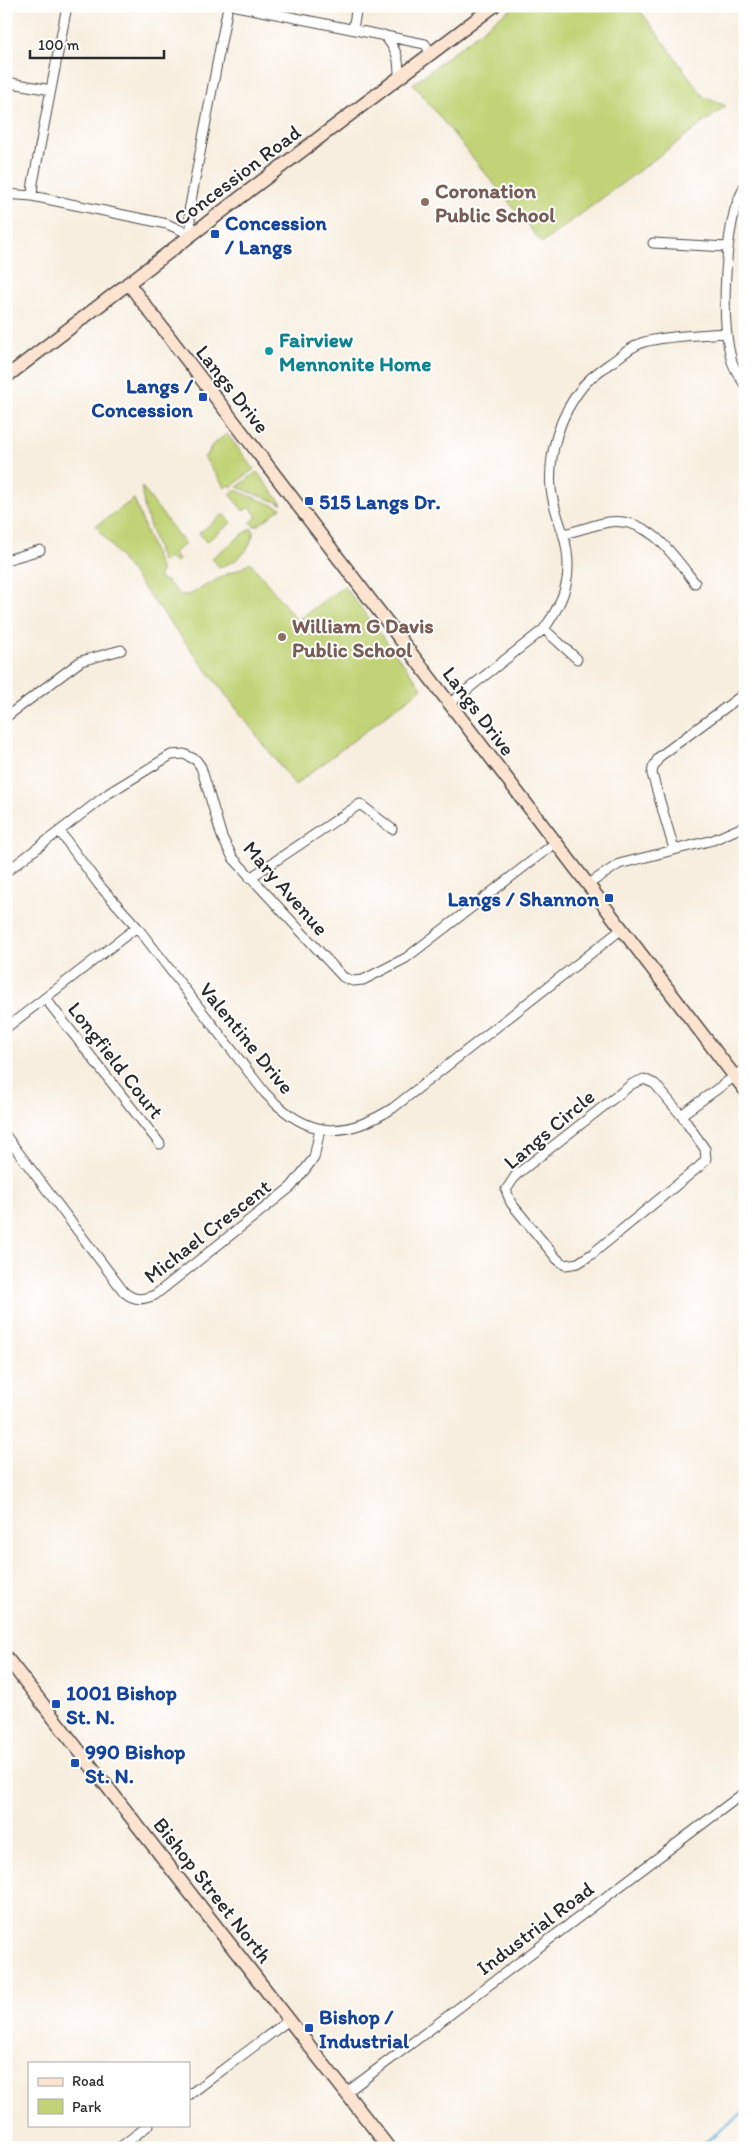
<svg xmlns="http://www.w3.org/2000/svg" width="751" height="2154" font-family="Itim,sans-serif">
	<rect width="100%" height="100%" fill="#fff"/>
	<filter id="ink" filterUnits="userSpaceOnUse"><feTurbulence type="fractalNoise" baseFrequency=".02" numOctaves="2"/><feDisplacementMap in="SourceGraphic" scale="10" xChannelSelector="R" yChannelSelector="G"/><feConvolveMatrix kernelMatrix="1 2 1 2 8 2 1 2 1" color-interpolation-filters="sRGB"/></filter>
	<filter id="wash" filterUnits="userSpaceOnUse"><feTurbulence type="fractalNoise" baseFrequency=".0096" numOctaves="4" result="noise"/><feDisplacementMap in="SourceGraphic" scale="20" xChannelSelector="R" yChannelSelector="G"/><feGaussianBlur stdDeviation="1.12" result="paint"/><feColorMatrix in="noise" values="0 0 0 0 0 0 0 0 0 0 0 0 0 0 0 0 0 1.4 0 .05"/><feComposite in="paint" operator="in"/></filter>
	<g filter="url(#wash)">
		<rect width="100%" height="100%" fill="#f8eedf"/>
		<path fill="#c1d376" stroke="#767f50" d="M516,6H637L704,97L726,106L542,243L413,84L496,19Z
			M227,434L254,469L231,487L228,485L225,488L204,457L208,454L212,445Z
			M257,472L282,504L237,487Z
			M141,486L185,544L173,553L178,560L174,563L169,557L163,562L161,560L145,511Z
			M235,490L281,508L259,525L254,526L251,522L257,517L250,507L243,511L230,494Z
			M134,499L161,571L158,578L168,582L180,595H189L227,574L242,568L250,562L303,628L305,627L299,619L344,586L422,688L295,785L96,526Z
			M224,514L231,523L206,542L199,533Z
			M251,528L254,532C248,553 239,561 219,567L212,558Z"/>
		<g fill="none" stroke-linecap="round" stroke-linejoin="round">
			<path stroke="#58abd3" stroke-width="2.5" d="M698,2148L745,2111"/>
		</g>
	</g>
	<g filter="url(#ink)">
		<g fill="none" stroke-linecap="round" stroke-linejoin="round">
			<defs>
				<path id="street" d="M236,6L425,44L431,53
					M353,29L357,6
					M384,35C397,51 399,56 399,77
					M6,82L51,90
					M745,185C741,194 736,204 734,213C725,252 721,319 731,358C733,368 739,376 745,385
					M6,194L32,196L167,224L192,235
					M32,196L33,183L67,6
					M192,235L189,211L228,6
					M653,243L727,247
					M563,534C578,531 593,525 608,522C649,516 673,555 695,583
					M6,560L40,550
					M544,629L577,659
					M449,704L544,629C567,597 574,572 563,533C558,518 553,505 551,489C548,453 560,414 583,386C592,375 604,368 615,360C624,353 634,345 644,342C670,335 701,335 727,333
					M6,717L81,661L121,650
					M60,832L99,885L137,927L265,1093C307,1138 343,1140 393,1108L622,929
					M674,849L652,774L653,768L659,757L745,693
					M6,872L109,793L171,755L184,754L196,760L201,767L222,837L233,858L343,977L353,981L363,980L406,958L555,843
					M250,878L360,804L392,829
					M587,885L619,864L713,840L745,826
					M45,998L160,1144
					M6,1028L137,927
					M681,1115L655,1084L644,1079L632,1084L516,1175L506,1190L511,1203L557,1259L565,1265L578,1263L592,1254L700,1166L706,1159L705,1149L681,1115L745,1069
					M6,1136L124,1292C135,1301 142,1300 155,1295L291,1187L314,1158L320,1129
					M347,2092L745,1792
					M189,2095L289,2020
					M119,2148L149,2125"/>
				<path id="secondary" d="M128,283L745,1090
					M6,377L254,187L494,6
					M6,1657L389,2148"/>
			</defs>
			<use href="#street" stroke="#4a4846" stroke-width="11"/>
			<use href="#secondary" stroke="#4a4846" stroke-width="15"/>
			<use href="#street" stroke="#fff" stroke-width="9"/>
			<use href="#secondary" stroke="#fde4d1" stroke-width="12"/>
		</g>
	</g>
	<g fill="#8d6e63" stroke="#fff" stroke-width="2">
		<circle cx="425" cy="202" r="5"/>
		<circle cx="282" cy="637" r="5"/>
	</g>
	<g fill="#1a4fb4" stroke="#fff" stroke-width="2">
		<rect x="210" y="229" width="10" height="10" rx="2.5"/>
		<rect x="198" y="392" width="10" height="10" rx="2.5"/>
		<rect x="304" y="496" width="10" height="10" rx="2.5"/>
		<rect x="604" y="893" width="10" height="10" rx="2.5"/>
		<rect x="51" y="1699" width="10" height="10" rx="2.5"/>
		<rect x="70" y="1758" width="10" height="10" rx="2.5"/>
		<rect x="304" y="2023" width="10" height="10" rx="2.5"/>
	</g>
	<circle fill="#0f9aa8" stroke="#fff" stroke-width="2" cx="269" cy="351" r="5"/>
	<g text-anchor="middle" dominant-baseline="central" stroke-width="4" stroke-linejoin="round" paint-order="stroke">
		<g font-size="21" fill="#2b2b2b" stroke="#fff">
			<text transform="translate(237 175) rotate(-37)">Concession Road</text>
			<text transform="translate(233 389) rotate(52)">Langs Drive</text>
			<text transform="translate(479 711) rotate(53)">Langs Drive</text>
			<text transform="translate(286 888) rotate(49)">Mary Avenue</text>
			<text transform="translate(247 1038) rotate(51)">Valentine Drive</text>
			<text transform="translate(116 1060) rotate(52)">Longfield Court</text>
			<text transform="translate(549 1129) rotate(-40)">Langs Circle</text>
			<text transform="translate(207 1231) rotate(-38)">Michael Crescent</text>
			<text transform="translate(213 1890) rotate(52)">Bishop Street North</text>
			<text transform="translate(535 1928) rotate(-37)">Industrial Road</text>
		</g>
		<g font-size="21" font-weight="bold" fill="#785e54" stroke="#fff" text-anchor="start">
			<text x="435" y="190">Coronation<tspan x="435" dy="24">Public School</tspan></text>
			<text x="292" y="625">William G Davis<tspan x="292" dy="24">Public School</tspan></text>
		</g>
		<g font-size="21" font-weight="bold" fill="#164399" stroke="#fff" text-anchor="start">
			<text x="225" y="222">Concession<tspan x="225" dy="24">/ Langs</tspan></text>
			<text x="193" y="385" text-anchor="end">Langs /<tspan x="193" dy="24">Concession</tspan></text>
			<text x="319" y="501">515 Langs Dr.</text>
			<text x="599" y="898" text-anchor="end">Langs / Shannon</text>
			<text x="66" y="1692">1001 Bishop<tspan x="66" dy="24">St. N.</tspan></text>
			<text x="85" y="1751">990 Bishop<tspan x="85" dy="24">St. N.</tspan></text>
			<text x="319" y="2016">Bishop /<tspan x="319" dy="24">Industrial</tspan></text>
		</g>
		<g font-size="21" font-weight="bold" fill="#0d838f" stroke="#fff" text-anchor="start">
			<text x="279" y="339">Fairview<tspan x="279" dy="24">Mennonite Home</tspan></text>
		</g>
	</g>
	<rect width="751" height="2154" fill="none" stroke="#fff" stroke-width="25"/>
	<rect x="28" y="2062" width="162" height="65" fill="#ffffff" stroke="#aaaaaa"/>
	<rect x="38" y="2078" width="25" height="8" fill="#fde4d1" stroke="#aaaaaa"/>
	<text x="72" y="2086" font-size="15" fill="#2b2b2b">Road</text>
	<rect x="38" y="2099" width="25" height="15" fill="#c1d376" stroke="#aaaaaa"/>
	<text x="72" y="2112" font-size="15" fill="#2b2b2b">Park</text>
	<path d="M30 50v8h134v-8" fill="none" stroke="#2b2b2b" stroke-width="2.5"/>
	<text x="38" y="50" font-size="15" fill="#2b2b2b" stroke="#ffffff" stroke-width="4" paint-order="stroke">100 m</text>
</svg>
